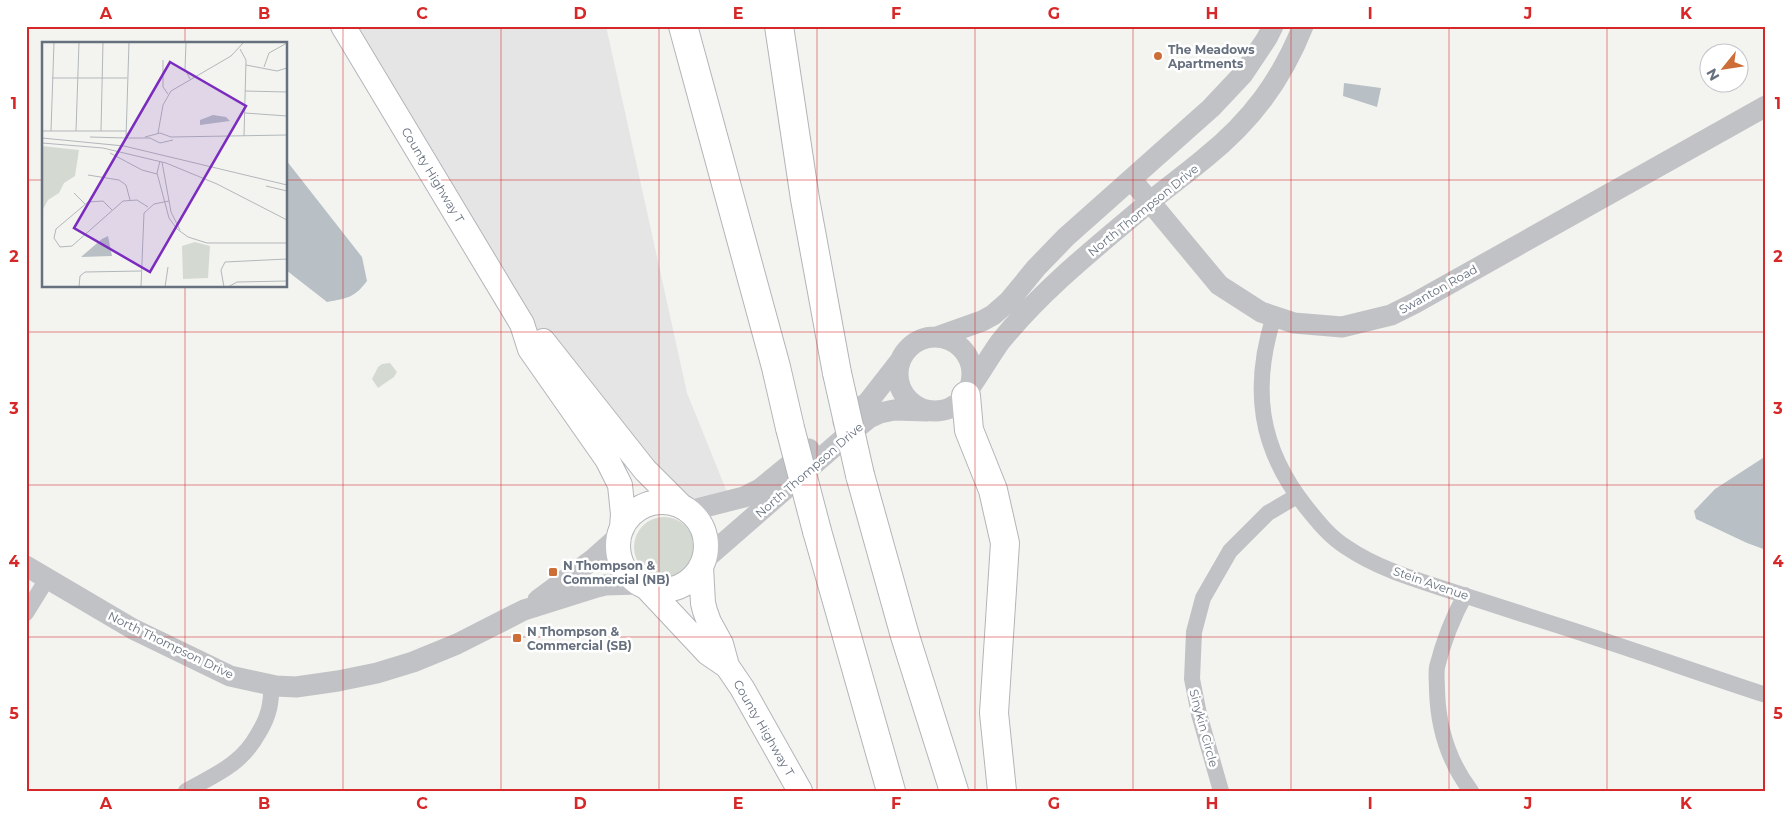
<svg xmlns="http://www.w3.org/2000/svg" width="1792" height="817" font-family="Montserrat,sans-serif">
	<rect width="100%" height="100%" fill="#f3f4f0"/>
	<path fill="#e4e5e4" d="M343,26H606L687,393L731,502L689,511L542,340Z"/>
	<path fill="#d4dad2" d="M390,363L397,372L394,377L378,388L372,379L378,367L382,364Z
		M634 547a30 30 0 1 1 60 0a30 30 0 1 1-60 0Z"/>
	<path fill="#b8c0c5" d="M1344,83L1381,88L1377,107L1343,96Z
		M286,160L362,257L367,281C354,298 348,298 327,302L286,270Z
		M1766,456V550L1747,543L1696,519L1694,511L1715,489Z"/>
	<g fill="none" stroke-linecap="round" stroke-linejoin="round">
		<defs>
			<path id="secondary" d="M343,26L522,324L530,349L607,459L620,485L623,514L622,528
				M543,341L645,470L681,506
				M618 546a44 44 0 1 1 88 0a44 44 0 1 1-88 0Z
				M701,567L703,603L705,611L709,622L721,644L727,666L742,688L800,791
				M647,588L708,653L727,666"/>
			<path id="motorway" d="M683,26L776,367L790,428
				M779,26L805,199L837,373
				M966,396L969,430L993,490L1005,543L994,713L1002,791
				M860,475L905,636L954,791
				M817,531L891,791"/>
		</defs>
		<use href="#secondary" stroke="#b2b5ba" stroke-width="26"/>
		<use href="#motorway" stroke="#b2b5b8" stroke-width="30"/>
		<path stroke="#c0c2c5" stroke-width="16" d="M1274,316C1251,388 1259,448 1306,507C1318,522 1330,537 1346,547C1378,569 1417,580 1454,592C1485,602 1516,612 1547,622C1620,645 1693,671 1766,695
			M1465,595C1453,617 1443,643 1437,667C1436,674 1437,683 1437,690C1438,727 1448,761 1471,791
			M26,613L47,579
			M186,791C216,774 241,765 258,734C263,726 267,718 269,709C271,701 271,693 272,685
			M1221,791L1199,714L1192,679L1194,632L1203,598L1230,551L1268,513L1297,496"/>
		<path stroke="#c0c2c5" stroke-width="21" d="M1131,179L1219,285L1261,312L1294,323L1342,327L1391,315L1415,303L1766,106
			M898 374a37 37 0 1 1 74 0a37 37 0 1 1-74 0Z
			M937,337L982,321L993,315L1009,301L1036,268L1066,237L1211,108L1243,74L1267,38L1273,26
			M971,386C981,372 990,356 1000,342C1042,290 1095,248 1146,205C1165,189 1186,174 1205,158C1251,121 1281,81 1303,26
			M843,422L868,402L900,361
			M689,511L744,497L760,489L809,449
			M704,560L844,438L869,418L880,413L894,410L927,411
			M26,566L133,629L230,676L276,686L296,687L338,681L377,673L413,662L457,644L524,610L597,587L605,585L640,584
			M538,600L592,560L619,536"/>
		<use href="#secondary" stroke="#fff" stroke-width="24"/>
		<use href="#motorway" stroke="#fff" stroke-width="28"/>
		<defs>
			<path id="motorway-bridge" d="M837,373L860,475
				M790,428L817,531"/>
		</defs>
		<use href="#motorway-bridge" stroke="#b2b5b8" stroke-width="30" stroke-linecap="butt"/>
		<use href="#motorway-bridge" stroke="#fff" stroke-width="28"/>
	</g>
	<path fill="none" stroke="#d62828" stroke-width="1" stroke-opacity="0.55" d="M185,26V44M343,26V791M501,26V791M659,26V791M817,26V791M975,26V791M1133,26V791M1291,26V791M1449,26V791M1607,26V791M26,180H44M286,180H1766M185,286V791M26,332H1766M26,485H1766M26,637H1766"/>
	<g fill="#cd6d37" stroke="#fff" stroke-width="2">
		<circle cx="1158" cy="56" r="5"/>
		<rect x="548" y="567" width="10" height="10" rx="2.5"/>
		<rect x="512" y="633" width="10" height="10" rx="2.5"/>
	</g>
	<g text-anchor="middle" dominant-baseline="central" stroke-width="5" stroke-linejoin="round" paint-order="stroke">
		<g font-size="12" font-weight="bold" fill="#66707e" stroke="#fff" text-anchor="start">
			<text x="1168" y="49">The Meadows<tspan x="1168" dy="14">Apartments</tspan></text>
			<text x="563" y="565">N Thompson &amp;<tspan x="563" dy="14">Commercial (NB)</tspan></text>
			<text x="527" y="631">N Thompson &amp;<tspan x="527" dy="14">Commercial (SB)</tspan></text>
		</g>
		<g font-size="12" fill="#66707e" stroke="#fff">
			<text transform="translate(433 175) rotate(59)">County Highway T</text>
			<text transform="translate(1143 210) rotate(-39)">North Thompson Drive</text>
			<text transform="translate(1438 289) rotate(-29)">Swanton Road</text>
			<text transform="translate(809 470) rotate(-41)">North Thompson Drive</text>
			<text transform="translate(1431 583) rotate(19)">Stein Avenue</text>
			<text transform="translate(171 645) rotate(26)">North Thompson Drive</text>
			<text transform="translate(764 728) rotate(60)">County Highway T</text>
			<text transform="translate(1204 728) rotate(75)">Sinykin Circle</text>
		</g>
	</g>
	<g transform="translate(42 42)">
		<rect width="245" height="245" fill="#f3f4f0"/>
		<path d="M0,104L37,108L33,134L22,141L17,151L6,158L1,167V245ZM153,200L168,204L166,236L141,237L140,204Z" fill="#d4dad2"/>
		<path d="M171,73L184,75L188,79L158,83V78ZM66,194L70,214L39,215L60,197Z" fill="#b8c0c5"/>
		<path fill="none" stroke="#b2b7bb" stroke-width="1" d="M144,0L143,27L148,37M198,7L204,18L202,94M121,18V45L126,52M204,23L235,29L245,26M222,25L227,11L245,1M10,36H85M203,49L245,50M203,71L245,74M0,89H84M9,89L12,0M34,89L37,0M59,89L61,0M116,91L121,63L129,49L189,14L202,0M48,95L84,96M103,95L118,91L129,95L245,93M0,96L82,104L245,143M84,96L87,0M84,96H108L118,101L131,98M0,101L61,106L124,121L175,142L245,178M68,111L100,128L115,132M118,119L115,131L127,176L135,187L146,195L165,201H245M120,120L129,170L138,188M46,133L77,138L84,143L88,158M224,144L245,149M32,151L43,162M18,205L30,204L81,159L95,158L106,165M18,205L12,196L14,187L46,160L61,159L70,168M37,245L38,234L43,230L99,229M99,245L102,171L112,162L127,159M123,245L126,225M182,245L179,228L183,220L245,217M186,245L195,240L245,239"/>
		<path fill="#7b2cbf" fill-opacity="0.15" stroke="#7b2cbf" stroke-width="2.5" d="M128,20L204,64L108,230L32,186Z"/>
		<rect width="245" height="245" fill="none" stroke="#66707e" stroke-width="2.5"/>
	</g>
	<rect width="1792" height="817" fill="none" stroke="#ffffff" stroke-width="55"/>
	<g transform="translate(1724 68) rotate(240)"><circle r="24" fill="#ffffff" stroke="#c2c6cb"/>
	<path d="M0-4L9 19L0 12L-9 19Z" fill="#cd6d37"/>
	<text y="-8" font-size="14" font-weight="bold" text-anchor="middle" fill="#66707e">N</text>
	</g>
	<rect x="28" y="28" width="1736" height="762" fill="none" stroke="#d62828" stroke-width="2"/>
	<g font-size="16" text-anchor="middle" font-weight="bold" fill="#d62828">
		<text x="106" y="19">A</text>
		<text x="264" y="19">B</text>
		<text x="422" y="19">C</text>
		<text x="580" y="19">D</text>
		<text x="738" y="19">E</text>
		<text x="896" y="19">F</text>
		<text x="1054" y="19">G</text>
		<text x="1212" y="19">H</text>
		<text x="1370" y="19">I</text>
		<text x="1528" y="19">J</text>
		<text x="1686" y="19">K</text>
		<text x="14" y="109">1</text>
		<text x="1778" y="109">1</text>
		<text x="14" y="262">2</text>
		<text x="1778" y="262">2</text>
		<text x="14" y="414">3</text>
		<text x="1778" y="414">3</text>
		<text x="14" y="567">4</text>
		<text x="1778" y="567">4</text>
		<text x="14" y="719">5</text>
		<text x="1778" y="719">5</text>
		<text x="106" y="809">A</text>
		<text x="264" y="809">B</text>
		<text x="422" y="809">C</text>
		<text x="580" y="809">D</text>
		<text x="738" y="809">E</text>
		<text x="896" y="809">F</text>
		<text x="1054" y="809">G</text>
		<text x="1212" y="809">H</text>
		<text x="1370" y="809">I</text>
		<text x="1528" y="809">J</text>
		<text x="1686" y="809">K</text>
	</g>
</svg>
